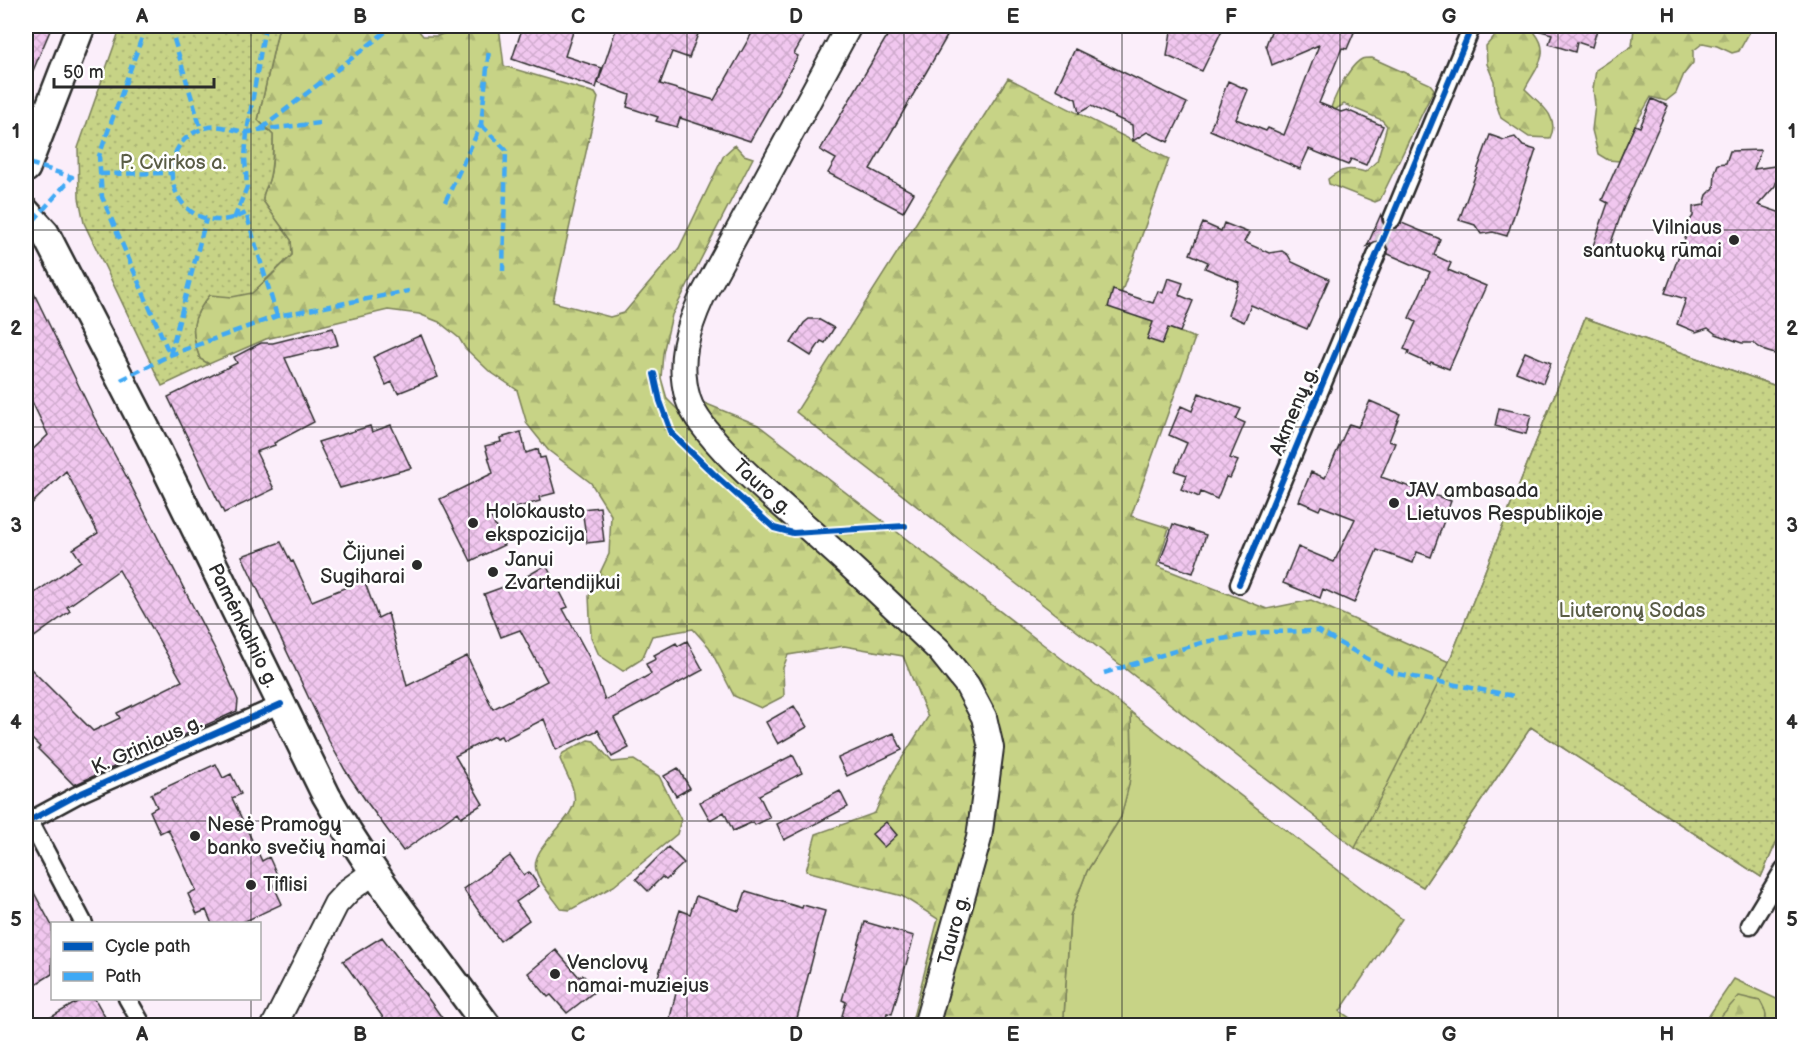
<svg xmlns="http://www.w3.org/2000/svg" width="1809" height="1051" font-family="'Balsamiq Sans',sans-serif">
	<defs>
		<pattern id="forest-firs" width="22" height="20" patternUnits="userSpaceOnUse" patternTransform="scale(1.5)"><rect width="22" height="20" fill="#c7d386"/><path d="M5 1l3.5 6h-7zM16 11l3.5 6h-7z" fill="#abb574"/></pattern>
		<pattern id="park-dots" width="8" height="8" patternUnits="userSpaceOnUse" patternTransform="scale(1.5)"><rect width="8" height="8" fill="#c7d386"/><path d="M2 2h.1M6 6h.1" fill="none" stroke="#abb574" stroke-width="1.8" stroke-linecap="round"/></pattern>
		<pattern id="building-cross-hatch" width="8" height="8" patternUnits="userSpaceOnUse" patternTransform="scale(1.5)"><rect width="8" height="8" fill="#f1c7ef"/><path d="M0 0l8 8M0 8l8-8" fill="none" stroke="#cfabcd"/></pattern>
	</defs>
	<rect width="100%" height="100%" fill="#fbeefa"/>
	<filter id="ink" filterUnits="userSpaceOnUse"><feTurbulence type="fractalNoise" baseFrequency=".0167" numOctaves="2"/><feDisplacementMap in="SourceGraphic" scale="12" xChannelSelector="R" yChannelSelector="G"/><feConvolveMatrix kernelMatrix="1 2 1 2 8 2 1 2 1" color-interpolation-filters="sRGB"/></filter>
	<g filter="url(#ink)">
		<path fill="#c7d386" stroke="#797f58" stroke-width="1.5" d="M1131,712L1402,919L1340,1011L1360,1025L1057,1026L1064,1016L1070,916L1087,871L1121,817L1132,761Z
			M1734,979L1783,1002V1025H1764C1768,1015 1765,1010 1760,1001L1717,1019L1713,1025L1702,1026Z"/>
		<path fill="url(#forest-firs)" stroke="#797f58" stroke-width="1.5" d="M279,26H415L423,36H437L465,26H499L504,66L595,93L598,98L553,302L610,317L624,313L679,248L724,155L735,145L744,155L753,158L672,315L663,353L661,378L667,399L678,410L702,402L758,425L1131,712L1132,761L1129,785L1121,817L1087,871L1070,916L1064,1016L1057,1025H911L938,919L902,896L806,871L816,834L875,813L892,774L928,717L903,656L844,646L788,655L783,668L784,696L761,708L734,696L709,647L693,629L652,636L642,659L623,671L599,655L591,637L589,596L609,554L611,515L591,483L548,450L527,424L517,390L489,371L465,348L459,338L439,322L419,314L388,310L266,339L209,364L200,359C190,332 190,318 210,295C256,299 261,285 292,255L291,240L263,201C262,193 265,191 268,183C273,169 273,150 273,135L258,120Z
			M1503,26H1537L1535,33C1552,54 1535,69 1525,89C1539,103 1561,117 1550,138L1529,137L1501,118L1495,100L1494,81L1487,64L1486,46Z
			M1632,26H1748L1749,33L1739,51L1732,53L1717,46L1703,43L1693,51V63L1684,74L1676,93L1666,101L1651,97L1635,125L1619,161L1608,160L1598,154L1592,130L1595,105L1593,89L1596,70L1632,46L1634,28Z
			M1372,58L1430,84L1434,89L1380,200L1375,202L1329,184L1328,179C1341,168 1350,168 1365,172L1377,161L1387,126L1382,120L1344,104L1336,109L1328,128C1325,112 1347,67 1362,59C1364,58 1370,58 1372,58Z
			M1008,78L1169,159L1116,308L1195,338L1131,516L1169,528L1157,566L1267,609L1311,600L1449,662L1585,318L1776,386L1783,360V827L1761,877L1531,727L1423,887L1355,848L796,412Z
			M588,740L594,741L612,762L634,760L659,776L681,820L677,834L614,886L570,910L561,909C553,897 539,883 536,870C530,848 569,825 574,803C577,790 565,772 560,759L563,753Z
			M1739,996L1760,1001C1765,1010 1768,1015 1764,1025H1713Z"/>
		<path fill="url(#park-dots)" stroke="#797f58" stroke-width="1.5" d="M121,26H279L258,120L273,135C273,150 273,169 268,183C265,191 262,193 263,201L291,240L292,255L252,293L232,297L210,295C190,318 190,332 200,359L209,364L162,386L84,223L79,198L78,148Z
			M1585,318L1776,386L1783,360V827L1761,877L1531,727L1423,887L1355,848L1449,662Z"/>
		<path fill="url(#building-cross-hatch)" stroke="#2b2b2b" stroke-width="1.5" d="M26,26H52L26,87Z
			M523,26H575L565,56L602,68L596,88L512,59Z
			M617,26H701L689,58L672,52L660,84L714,100L756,26H810L794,54L798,56L750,141L680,118L677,127L656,121L658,117L627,107L630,95L598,83Z
			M893,26H953L870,169L914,193L903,212L828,173L836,159L820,150Z
			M1172,26H1224L1202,71L1167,56Z
			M1273,26H1365L1355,30L1347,49L1342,48L1319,103L1341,112L1347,110L1383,126L1366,165L1351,159L1348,165L1309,149L1300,169L1210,130L1228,81L1248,90L1236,119L1266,131L1268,128L1284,135L1319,45L1272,65L1266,45Z
			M1537,26H1598L1592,47L1577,42L1575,52L1549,44L1552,34L1537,30Z
			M1075,49L1187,103L1168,142L1147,132L1133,141L1132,125L1091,106L1079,113L1076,99L1056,89Z
			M1652,99L1668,106L1623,209L1608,251L1593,246L1608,203L1602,200L1635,125L1640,127Z
			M1490,135L1504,140L1515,137L1523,146L1536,150L1507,236L1493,232L1481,234L1475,225L1459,220Z
			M1761,150L1754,169L1782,165L1775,186L1758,205L1784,214V329L1775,354L1765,351L1753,343H1742L1716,334L1708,328L1696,332L1677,324L1686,299L1665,293L1689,228L1687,225L1693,216V207L1704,205L1707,195L1714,188L1715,173L1718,164L1726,163L1730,151Z
			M1381,214L1383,225L1387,228L1394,229L1402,223L1440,239L1434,255L1451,263L1448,270L1486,286L1449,369L1431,362L1430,364L1408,354L1409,351L1404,349L1416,322L1409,318L1430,272L1388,254L1387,245L1383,242L1376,241L1367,246Z
			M1203,223L1221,231L1224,223L1249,233L1244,242L1269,253L1282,251L1288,255L1292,262L1329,279L1307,329L1251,305L1244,322L1228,315L1239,282L1205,268L1208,262L1190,254Z
			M26,277L94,417L123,470L220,659L238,700L237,711L74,785L38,749L40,747L26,733V664L93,731L120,718L117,713L182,681L119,570L67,607L70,611L26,643V599L81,561L73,549L98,533L66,471L26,509V456L48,435L26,389Z
			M1168,278L1183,283L1179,295L1193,301L1180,332L1168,328L1162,344L1147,339L1153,322L1108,307L1113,290L1153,303L1158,291L1163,293Z
			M809,319H818L834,328L825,343L821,341L811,356L791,343L804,323Z
			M333,328L338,345L285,358L314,422L274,443L275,445L256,452L274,489L224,513L168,397L237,363L234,357L261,343H273Z
			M421,335L438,377L398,393L392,382L386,385L373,357Z
			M1525,352L1551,363L1543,383L1516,372Z
			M1199,393L1241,409L1236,419L1245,423L1230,458L1238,461L1230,478L1226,477L1217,499L1201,492L1199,497L1181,489L1187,475L1175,471L1187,443L1169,435L1181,406L1192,411Z
			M1370,401L1400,414L1389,441L1395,443L1381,477L1451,501L1431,557L1417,552L1413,563L1377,550L1354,603L1323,589L1320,598L1283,583L1298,547L1334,562L1355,519L1321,506L1319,510L1299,501L1311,472L1325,478L1349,424L1358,427Z
			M1499,408L1531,415L1526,434L1495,426Z
			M391,425L411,468L340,488L318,442L370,426L372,432Z
			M521,432L526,453L538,449L540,458L545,457L555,493L539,497L540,501L490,515L504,545L471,561L440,499L493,473L485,446L501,442L500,438Z
			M600,507L604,541L587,543L582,509Z
			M1173,524L1206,535L1193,573L1160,562Z
			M281,542L291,562L293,561L312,601L364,580L378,618L388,613L407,686L467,656L493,709L547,681L520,630L501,637L484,594L517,582L546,565L568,607L563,609L589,657L605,700L651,674L646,664L656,659L654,655L676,643L678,646L687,641L703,670L614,718L629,748L612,757L598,730L556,750L544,719L503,740L501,736L496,738L494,736L455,756L483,804L461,817L458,812L403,851L366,801L345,770L329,741L242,556Z
			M794,706L807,727L778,744L766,722Z
			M894,733L902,750L847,776L838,758Z
			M793,755L802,773L759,795L770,818L755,825L753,822L733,831L724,812L710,820L700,802Z
			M216,764L223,778L231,774L241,794L232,798L262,861L269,857L278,877L271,880L282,904L239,924H212L206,910L197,914L188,894L196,890L168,829L160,833L150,811L157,807L151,794Z
			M678,768L690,788L676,796L664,776Z
			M840,791L848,807L784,840L777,824Z
			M886,822L897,835L884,847L872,834Z
			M668,847L684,863L666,880L662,877L648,891L636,879Z
			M510,856L524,875L529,872L539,886L516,902L529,920L500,941L463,889Z
			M26,878L52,926V974L36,984L31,976L26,979Z
			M746,891L802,908L803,905L825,911L795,1026H668L677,989L656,983L680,910L690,914L696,896L739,911Z
			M865,922L914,936L892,1014L887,1013L884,1026H839L846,1002L842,1000Z
			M382,937L422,990L448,1026H389L343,961Z
			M556,950L579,977L583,975L595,991L567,1013L551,995L548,997L528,973Z
			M82,999H95L110,1026H36Z"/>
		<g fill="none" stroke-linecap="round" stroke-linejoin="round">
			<path stroke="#d1c7d1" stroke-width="16" stroke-dasharray="16 8" stroke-linecap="butt" d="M1378,251L1392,219"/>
			<defs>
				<path id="street" d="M1392,219L1472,26
					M1239,584L1378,251
					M26,814L84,924
					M29,821L77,795L281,704
					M1750,925L1784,869
					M127,998L143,1026"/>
				<g id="secondary">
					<path id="s1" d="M849,26L702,297C687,330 677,362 688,399C701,441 791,512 826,544C864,578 902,615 939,650L967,685L984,717L991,748L979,838L926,1026"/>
					<path d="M274,1026L336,904L349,890L374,872"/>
				</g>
				<g id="primary">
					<path d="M26,168L81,26"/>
					<path id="s2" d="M26,212L45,233L158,452L326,795C372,877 432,950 487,1026"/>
				</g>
			</defs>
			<use href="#street" stroke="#2b2b2b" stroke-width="21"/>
			<use href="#secondary" stroke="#2b2b2b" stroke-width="28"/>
			<use href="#primary" stroke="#2b2b2b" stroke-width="32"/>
			<use href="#street" stroke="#fff" stroke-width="16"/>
			<use href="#secondary" stroke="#fff" stroke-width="24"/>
			<use href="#primary" stroke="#fff" stroke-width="27"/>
			<path stroke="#3fa9f5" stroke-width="4.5" stroke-dasharray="9 4.5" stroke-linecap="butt" d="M146,26L99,156L102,197L170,355
				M170,26L201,129
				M481,125L506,150L503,271
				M261,129L393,26
				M29,163L72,177L35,219
				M100,174L171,173
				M445,202L481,125L489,49
				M234,219L247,187L245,158L247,132L265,26
				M277,316L246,213C175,247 144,149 202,129C221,122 230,131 247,132C253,132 260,129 266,129C284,127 302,125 320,123
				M170,355L206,219
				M121,380L170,355L277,316L409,291
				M1104,673L1204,642L1263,632L1318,631L1393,673L1514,696"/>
			<defs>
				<path id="cycleway" d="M654,374L660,401L672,434L717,477L774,528L793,533L905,526
					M1239,584L1472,26
					M29,821L77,795L281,704"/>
			</defs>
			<use href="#cycleway" stroke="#fff" stroke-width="10"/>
			<use href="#cycleway" stroke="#0057b8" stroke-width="6"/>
		</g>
	</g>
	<path fill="none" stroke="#2b2b2b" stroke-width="1.5" stroke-opacity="0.55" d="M251,26V924M469,26V1026M687,26V1026M904,26V1026M1122,26V1026M1340,26V1026M1558,26V1026M26,230H1784M26,427H1784M26,624H1784M26,821H1784M251,998V1026"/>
	<g fill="#2b2b2b" stroke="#fff" stroke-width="2">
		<circle cx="1734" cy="240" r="6"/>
		<circle cx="1394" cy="503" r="6"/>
		<circle cx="473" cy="523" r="6"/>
		<circle cx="417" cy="565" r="6"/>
		<circle cx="493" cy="572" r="6"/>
		<circle cx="195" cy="836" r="6"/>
		<circle cx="251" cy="885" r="6"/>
		<circle cx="555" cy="974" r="6"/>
	</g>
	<g text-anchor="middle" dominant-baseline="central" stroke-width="5" stroke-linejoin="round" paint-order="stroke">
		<g font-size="20" fill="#5a5d46" stroke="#fff">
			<text x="173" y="163">P. Cvirkos a.</text>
			<text x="1632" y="611">Liuteronų Sodas</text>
		</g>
		<g font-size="20" fill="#2b2b2b" stroke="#fff" text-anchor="start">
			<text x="1722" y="228" text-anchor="end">Vilniaus<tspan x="1722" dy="23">santuokų rūmai</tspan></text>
			<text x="1406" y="491">JAV ambasada<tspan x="1406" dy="23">Lietuvos Respublikoje</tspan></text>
			<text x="485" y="512">Holokausto<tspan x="485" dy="23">ekspozicija</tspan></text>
			<text x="405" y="554" text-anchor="end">Čijunei<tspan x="405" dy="23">Sugiharai</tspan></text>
			<text x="505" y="560">Janui<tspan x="505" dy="23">Zvartendijkui</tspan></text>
			<text x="207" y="825">Nesė Pramogų<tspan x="207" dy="23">banko svečių namai</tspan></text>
			<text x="263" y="885">Tiflisi</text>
			<text x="567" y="963">Venclovų<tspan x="567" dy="23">namai-muziejus</tspan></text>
		</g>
		<g font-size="20" fill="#2b2b2b" stroke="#fff">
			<text transform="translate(1294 411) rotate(-67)">Akmenų g.</text>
			<text stroke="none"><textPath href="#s1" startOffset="530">Tauro g.</textPath></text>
			<text stroke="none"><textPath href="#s2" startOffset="468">Pamėnkalnio g.</textPath></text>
			<text transform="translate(147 745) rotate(-24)">K. Griniaus g.</text>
			<text transform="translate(954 930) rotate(-75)">Tauro g.</text>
		</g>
	</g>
	<rect width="1809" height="1051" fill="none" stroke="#fff" stroke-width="66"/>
	<rect x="51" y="922" width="210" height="78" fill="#ffffff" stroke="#aaaaaa" stroke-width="1.5"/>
	<rect x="63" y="942" width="30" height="9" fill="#0057b8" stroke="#aaaaaa" stroke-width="1.5"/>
	<text x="105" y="952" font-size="18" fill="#2b2b2b">Cycle path</text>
	<rect x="63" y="972" width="30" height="9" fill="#3fa9f5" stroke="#aaaaaa" stroke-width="1.5"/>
	<text x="105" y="982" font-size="18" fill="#2b2b2b">Path</text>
	<path d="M54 78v9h160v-9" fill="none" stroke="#2b2b2b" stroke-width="3"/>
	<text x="63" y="78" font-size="18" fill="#2b2b2b" stroke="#ffffff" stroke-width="4.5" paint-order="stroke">50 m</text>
	<rect x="33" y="33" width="1743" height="985" fill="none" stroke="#2b2b2b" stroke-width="2"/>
	<g font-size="20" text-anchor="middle" font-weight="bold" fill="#2b2b2b">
		<text x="142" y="23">A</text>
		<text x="360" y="23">B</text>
		<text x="578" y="23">C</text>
		<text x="796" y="23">D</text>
		<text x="1013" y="23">E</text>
		<text x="1231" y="23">F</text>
		<text x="1449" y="23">G</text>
		<text x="1667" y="23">H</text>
		<text x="16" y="138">1</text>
		<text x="1792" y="138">1</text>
		<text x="16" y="335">2</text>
		<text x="1792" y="335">2</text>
		<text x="16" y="532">3</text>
		<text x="1792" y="532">3</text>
		<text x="16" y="729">4</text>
		<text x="1792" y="729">4</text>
		<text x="16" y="926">5</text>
		<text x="1792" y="926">5</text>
		<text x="142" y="1041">A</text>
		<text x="360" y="1041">B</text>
		<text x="578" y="1041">C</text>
		<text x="796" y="1041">D</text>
		<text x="1013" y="1041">E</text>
		<text x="1231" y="1041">F</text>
		<text x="1449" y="1041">G</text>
		<text x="1667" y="1041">H</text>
	</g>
</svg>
